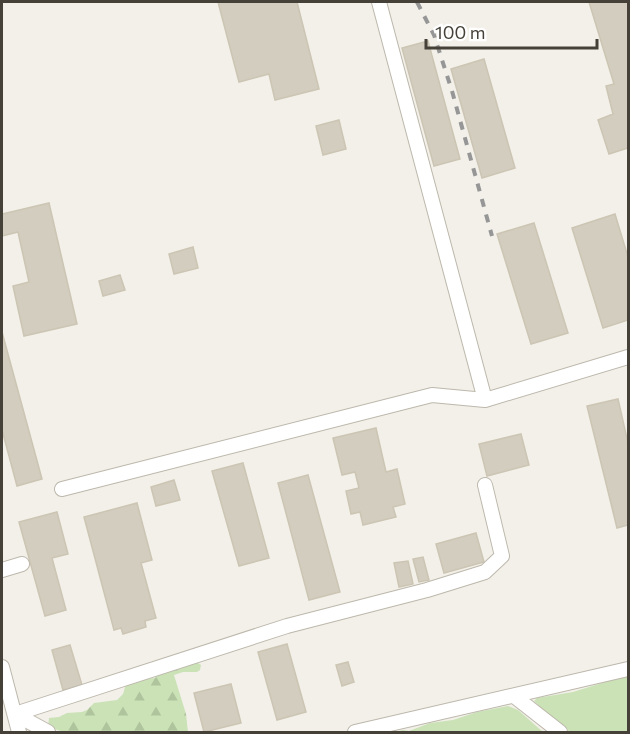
<svg xmlns="http://www.w3.org/2000/svg" width="630" height="734" font-family="Commissioner,sans-serif">
	<defs>
		<pattern id="forest-firs" width="22" height="20" patternUnits="userSpaceOnUse" patternTransform="scale(1.5)"><rect width="22" height="20" fill="#cae2b6"/><path d="M5 1l3.5 6h-7zM16 11l3.5 6h-7z" fill="#afc39d"/></pattern>
	</defs>
	<rect width="100%" height="100%" fill="#f2f0e9"/>
	<path fill="#cae2b6" d="M628,675V732H571L557,724L534,701L537,698L573,692Z
		M508,706L518,710L543,732H394L403,730L409,731L430,723L453,720L477,712Z"/>
	<path fill="url(#forest-firs)" d="M195,661L201,665L200,670L197,672H183L174,675L186,714L188,732H64L48,727L49,718L59,717L67,713L82,712L87,710L94,703L117,700L123,694L126,684L134,680L155,678L161,670Z"/>
	<path fill="#d2cdbf" stroke="#ccc5b3" stroke-width="1.5" d="M218,2H297L319,89L275,100L269,74L239,82Z
		M589,2H628V148L609,154L598,120L613,114L606,86L614,84Z
		M428,41L460,159L434,166L402,48Z
		M484,59L515,168L482,178L451,69Z
		M339,120L346,149L323,155L316,126Z
		M49,203L77,324L24,336L13,286L29,282L18,232L2,236V214Z
		M615,214L628,257V320L603,328L572,228Z
		M534,223L568,333L531,344L497,234Z
		M193,247L198,268L174,274L169,254Z
		M120,275L125,290L103,296L99,281Z
		M2,332L42,479L17,486L2,430Z
		M618,399L628,443V525L617,528L587,406Z
		M376,428L386,472L397,469L405,504L393,507L396,517L363,525L360,512L351,514L346,491L359,488L355,472L342,475L333,438Z
		M521,434L529,465L487,476L479,444Z
		M243,463L269,558L239,566L212,471Z
		M308,475L340,592L309,600L278,483Z
		M174,480L180,500L156,506L151,487Z
		M137,503L152,560L141,563L156,618L145,621L146,627L123,634L121,628L114,630L84,517Z
		M57,512L68,554L52,558L66,610L45,616L19,522Z
		M476,533L484,562L444,573L436,544Z
		M423,557L429,580L419,582L413,559Z
		M408,561L413,584L399,587L394,563Z
		M287,644L306,712L277,720L258,652Z
		M70,645L82,685L63,690L52,650Z
		M348,662L354,682L342,686L336,665Z
		M231,684L241,723L204,732L194,693Z"/>
	<g fill="none" stroke-linecap="round" stroke-linejoin="round">
		<defs>
			<path id="minor" d="M379,2L485,400
				M62,489L432,395L485,400L628,357
				M2,570L22,564
				M2,667L19,732
				M514,696L560,732
				M15,714L287,626L427,590L485,572L502,556L485,485
				M15,714L48,732
				M355,732L628,669"/>
		</defs>
		<use href="#minor" stroke="#bdb8ac" stroke-width="16"/>
		<use href="#minor" stroke="#fff" stroke-width="14"/>
		<path stroke="#969696" stroke-width="4" stroke-dasharray="8 8" stroke-linecap="butt" d="M417,2L434,35L452,91L492,236"/>
	</g>
	<rect width="630" height="734" fill="none" stroke="#454138" stroke-width="6"/>
	<path d="M426 39v9h171v-9" fill="none" stroke="#454138" stroke-width="3"/>
	<text x="435" y="39" font-size="18" fill="#454138" stroke="#ffffff" stroke-width="4.5" paint-order="stroke">100 m</text>
</svg>
